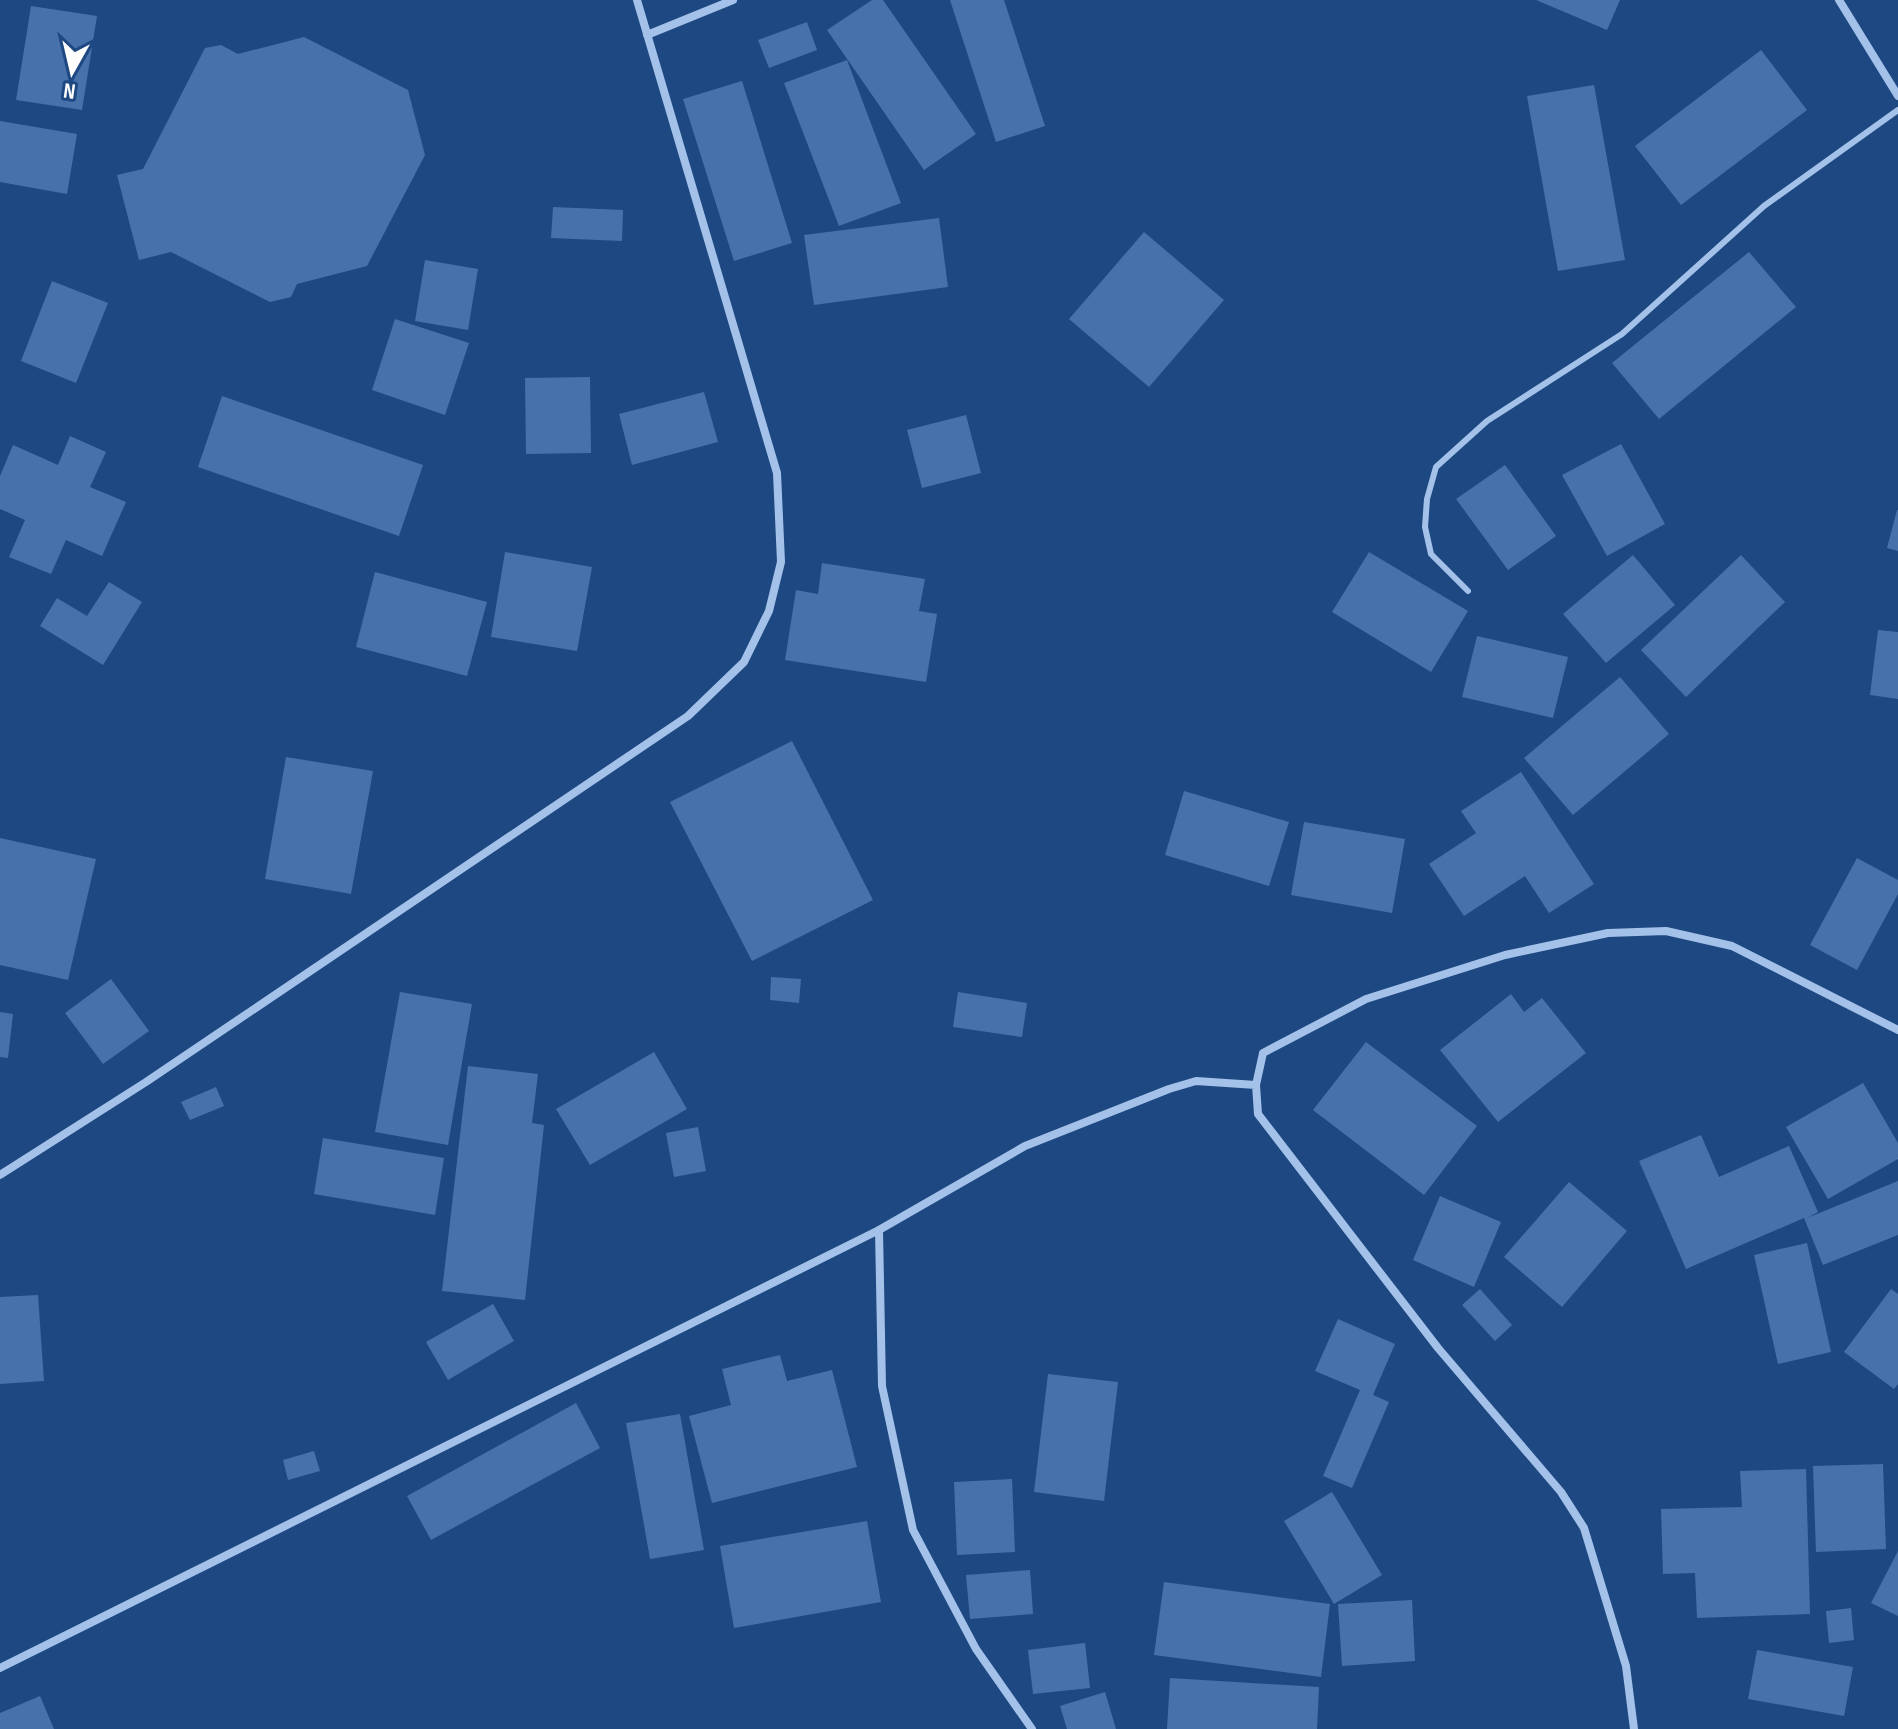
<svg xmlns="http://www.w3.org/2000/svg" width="1898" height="1729" font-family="'Sofia Sans Condensed',sans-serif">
	<rect width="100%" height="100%" fill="#1e4881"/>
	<path fill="#4771ab" d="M872,0H883L976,134L924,170L827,30Z
		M950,0H1004L1045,126L996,142Z
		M1536,0H1620L1607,30Z
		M31,6L97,16L82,110L16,100Z
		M807,22L817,50L769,68L758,40Z
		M304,37L408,90L425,155L367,266L297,284L291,297L270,302L171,252L139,260L117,175L143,169L205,48L221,45L238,54Z
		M1761,50L1807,110L1681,205L1635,146Z
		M847,60L901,203L839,226L784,83Z
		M742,81L792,243L734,261L683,99Z
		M1594,85L1625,260L1558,271L1527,96Z
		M0,121L77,134L67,194L0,182Z
		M553,207L623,210L622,241L551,238Z
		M939,218L948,287L814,305L804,235Z
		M1144,232L1224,300L1149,387L1069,319Z
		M1749,252L1796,307L1659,419L1612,363Z
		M425,260L478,269L468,330L415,321Z
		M52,281L108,303L76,383L21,361Z
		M395,319L469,343L445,415L372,390Z
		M590,377L591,453L526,454L525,378Z
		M704,392L718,442L632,465L619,414Z
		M222,396L423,465L399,536L198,467Z
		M966,415L981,473L922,488L907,430Z
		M70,436L106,452L90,487L126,502L102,556L66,540L51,574L9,557L25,520L0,509V476L13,445L58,465Z
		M1621,444L1665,524L1607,556L1562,475Z
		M1505,465L1556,536L1508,570L1456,499Z
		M1897,510H1898V551L1887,548Z
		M505,552L592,567L577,651L491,637Z
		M1369,552L1468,611L1431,672L1332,612Z
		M1633,555L1675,605L1606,663L1563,614Z
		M1741,555L1785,602L1686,697L1641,650Z
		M822,563L925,579L919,611L937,614L926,682L785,660L796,590L818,594Z
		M375,572L487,602L467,676L356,647Z
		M109,582L142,602L103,665L40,626L57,598L87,616Z
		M1878,630L1898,632V699L1870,695Z
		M1477,636L1568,657L1553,718L1462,697Z
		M1620,677L1669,734L1573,815L1524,758Z
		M792,741L873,900L752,961L670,802Z
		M286,757L373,771L351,894L265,879Z
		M1521,772L1594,884L1549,913L1525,876L1464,916L1429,864L1476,833L1461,811Z
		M1184,791L1289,822L1269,886L1165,855Z
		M1304,822L1405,839L1392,913L1291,895Z
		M0,838L96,859L68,980L0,965Z
		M1857,858L1898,880V894L1857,970L1810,945Z
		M771,977L801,979L799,1003L770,1000Z
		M111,979L149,1031L103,1064L65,1013Z
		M400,992L472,1004L448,1145L375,1132Z
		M958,992L1027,1003L1022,1037L953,1027Z
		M1511,994L1524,1012L1542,998L1586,1053L1498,1122L1440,1050Z
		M0,1012L13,1014L8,1058L0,1057Z
		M1366,1042L1477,1126L1424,1195L1313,1110Z
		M654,1052L687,1109L590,1165L556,1109Z
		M468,1066L538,1074L532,1123L544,1125L525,1300L442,1291Z
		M1863,1083L1898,1143V1159L1828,1199L1786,1127Z
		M216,1087L224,1106L190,1120L181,1102Z
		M698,1127L706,1171L674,1177L666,1133Z
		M1701,1135L1719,1177L1789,1146L1818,1212L1807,1218L1898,1181V1235L1823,1265L1804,1218L1686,1269L1639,1161Z
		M323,1138L444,1158L435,1215L314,1194Z
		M1569,1182L1627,1231L1562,1307L1504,1257Z
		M1440,1196L1501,1222L1474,1287L1413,1260Z
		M1807,1243L1831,1352L1778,1364L1754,1255Z
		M1480,1289L1512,1325L1495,1341L1462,1305Z
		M1891,1289L1898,1294V1384L1894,1389L1844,1352Z
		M38,1295L44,1381L0,1384V1297Z
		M493,1304L514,1341L448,1380L426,1342Z
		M1338,1319L1395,1344L1373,1395L1389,1402L1352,1488L1323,1476L1360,1390L1315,1371Z
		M780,1355L787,1381L832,1370L857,1467L712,1503L689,1416L731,1405L722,1369Z
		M1048,1374L1118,1382L1104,1501L1034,1492Z
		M576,1403L600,1448L431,1540L407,1496Z
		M680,1414L704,1550L650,1559L626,1423Z
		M314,1451L320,1471L288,1480L283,1460Z
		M1883,1464L1886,1549L1816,1552L1813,1466Z
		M1806,1469L1810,1614L1697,1618L1695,1573L1663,1574L1661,1509L1742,1507L1740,1471Z
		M1012,1479L1015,1552L957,1555L954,1482Z
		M1332,1492L1382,1575L1334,1604L1284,1521Z
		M867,1521L881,1602L734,1628L720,1546Z
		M1898,1551V1616L1871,1603Z
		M1030,1570L1033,1614L970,1619L966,1575Z
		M1164,1582L1330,1604L1321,1677L1154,1655Z
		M1412,1600L1415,1661L1342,1666L1338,1604Z
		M1851,1608L1854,1640L1829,1643L1826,1611Z
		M1085,1643L1090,1688L1033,1694L1028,1650Z
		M1757,1650L1853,1667L1844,1716L1748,1699Z
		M1170,1678L1319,1687L1317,1729H1167Z
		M1105,1692L1116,1729H1067L1060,1706Z
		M40,1696L54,1729H0V1713Z"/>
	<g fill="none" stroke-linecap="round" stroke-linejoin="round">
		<path stroke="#a4c2e9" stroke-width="6" d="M1468,591L1431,554L1425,527L1427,499L1436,467L1487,421L1622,334L1764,206L1898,110"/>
		<path stroke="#a4c2e9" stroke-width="8" d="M1839,0L1898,96
			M647,35L733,0
			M0,1175L146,1082L688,716L744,662L769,611L781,562L777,473L637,0
			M879,1230L882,1386L913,1530L976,1649L1032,1729
			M0,1668L879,1230L1025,1146L1169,1089L1196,1081L1256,1085
			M1634,1729L1626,1666L1584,1528L1561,1492L1438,1348L1258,1114L1256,1085L1263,1053L1366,999L1505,955L1608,933L1666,931L1732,946L1898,1030"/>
	</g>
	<g transform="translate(72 72) rotate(188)" stroke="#1e4881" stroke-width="6" paint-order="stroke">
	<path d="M0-6L14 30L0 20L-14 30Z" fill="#ffffff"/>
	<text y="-12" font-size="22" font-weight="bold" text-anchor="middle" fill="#ffffff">N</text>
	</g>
</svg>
